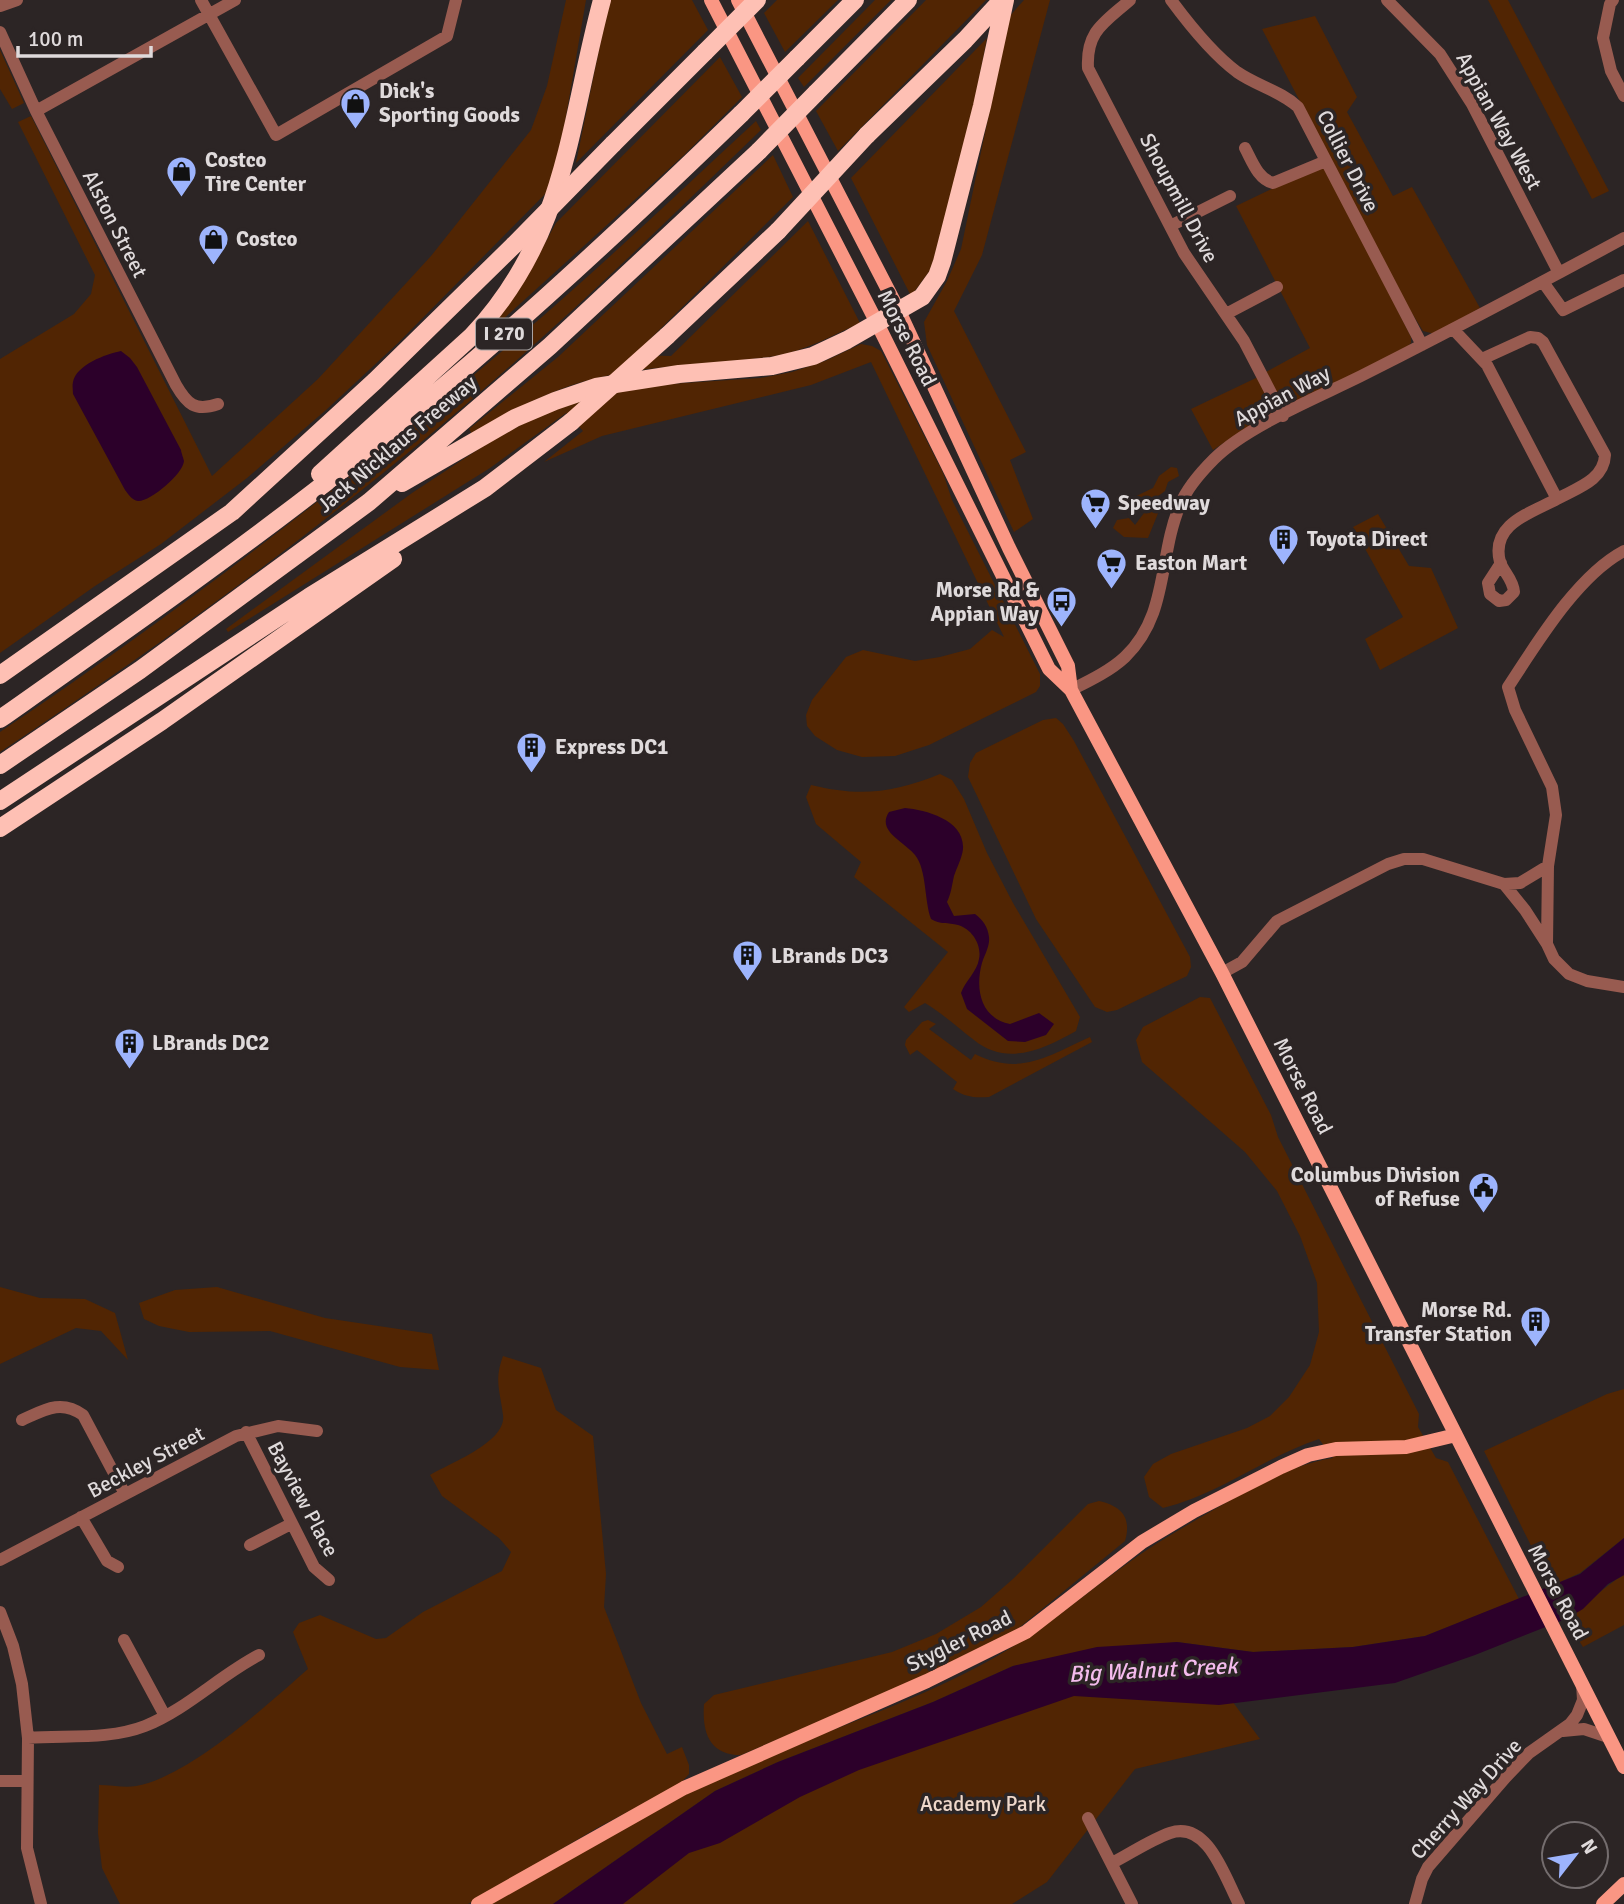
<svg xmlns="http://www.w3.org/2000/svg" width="1624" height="1904" font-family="Signika,sans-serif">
	<rect width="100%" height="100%" fill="#2c2525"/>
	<path fill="#512503" d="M566,0H586L564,128L550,189L398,343L326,410L247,478L161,544L95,586L0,653V359L74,314L91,294L95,275L18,122L31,116L212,476L318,379L431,256L531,130L547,86Z
		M609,0H692L708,30L576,163Z
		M777,0H838L785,52L764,13Z
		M875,0H891L804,87L798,78Z
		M926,0H986L838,151L816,111Z
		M1024,0H1050L982,255L954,311L1026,452L1010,460L1033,519L1014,532L927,345L924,322L947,281L961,249L1009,17Z
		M1488,0H1508L1609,191L1592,199Z
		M1315,16L1357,97L1347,112L1393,196L1412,187L1480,308L1435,334L1423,331L1408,307L1262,29Z
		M987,38L972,115L931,269L911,296L851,178Z
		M0,50L24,103L12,109L0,89Z
		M720,57L742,97L684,155L488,333L486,331L529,272L556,223Z
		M756,121L761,130C681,207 602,285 518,359C356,503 181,632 0,752V732C182,610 355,477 521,335C602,266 678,193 756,121Z
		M773,155L793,197L634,355L671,356L808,221L860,323C833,335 805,351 775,356C715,365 653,364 593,379C549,390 511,411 472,434L469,429L558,357Z
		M1324,164L1411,337V343L1406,348L1288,408L1281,401L1266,372L1310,348L1236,206Z
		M861,344L872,346L881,351L943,473L952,500L1040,674V686L1036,692L929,745L895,756L862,757L837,750L815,736L807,726L806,715L812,700L846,657L863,650L915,661L940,657L970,649L992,630L1004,637L871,362L811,385L602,436L544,462L583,431L566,413L490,468L228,632L226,629L412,493L488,443L539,415L575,403L640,386L760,378L792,372L825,361Z
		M1258,377L1274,408L1275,415L1240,432L1213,450L1191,409Z
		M1171,467L1177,468L1179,476L1168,482L1165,491L1150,502L1159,511L1148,538L1124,537L1113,528L1117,520L1129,518L1135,525L1144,513L1129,507L1130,499L1153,488L1159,476Z
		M1378,514L1409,566L1431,568L1458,628L1380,670L1365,639L1403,617L1353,527Z
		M1056,718L1063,724L1074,741L1190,957L1191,967L1187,976L1117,1010L1107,1012L1095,1007L1036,919L968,777L970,763L976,753L1043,720Z
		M940,774L952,780L964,799L987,853L1013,903L1080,1017L1076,1031C1044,1049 1007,1067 974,1040C957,1027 943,1014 925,1003L909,1012L904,1007L948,952L854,877L861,862L816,824L806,797L811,785C860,797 893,793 940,774Z
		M1200,997L1210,998L1271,1115L1278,1137L1419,1414L1418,1427L1436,1458L1448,1462L1519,1599L1425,1636L1353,1647L1253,1652L1177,1642L1013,1666L933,1702L778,1762L715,1791L553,1904H486C563,1860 639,1816 719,1778C809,1735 907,1707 994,1658C1041,1631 1081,1597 1124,1566C1155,1543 1189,1524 1222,1505C1258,1484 1292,1465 1333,1458L1319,1439C1265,1457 1218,1495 1163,1508L1149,1497L1144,1477L1153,1464L1171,1454L1247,1428L1270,1416L1289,1397L1310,1365L1319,1332L1317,1283L1300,1236L1277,1191L1245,1152L1142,1062L1136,1040L1143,1027Z
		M928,1020L936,1024L929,1029L971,1060L975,1054C1020,1077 1050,1055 1090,1037L1092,1042L989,1097C974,1098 965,1097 953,1089L957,1082L917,1050L910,1055L905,1045L906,1040L922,1022Z
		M0,1287L40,1298L85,1299L115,1313L128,1360L101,1331L76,1328L0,1364Z
		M217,1287L325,1318L432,1334L439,1370L400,1367L270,1331L189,1332L159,1326L144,1319L139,1303L175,1290Z
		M503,1356L541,1368L556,1410L593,1436L606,1574L604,1607L641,1703L667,1754L682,1747L689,1765V1774L679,1785L597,1828L468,1904H120L102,1868L98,1833L99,1785C111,1785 125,1788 136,1786C189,1777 268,1704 308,1669L293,1632L299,1623L320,1615L376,1639L386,1638L423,1612L502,1571L511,1552L499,1538L442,1496L430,1475C450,1463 507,1442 503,1415C500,1390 494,1381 503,1356Z
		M1624,1389V1538L1580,1573L1551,1586L1484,1451L1607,1394Z
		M1099,1501C1121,1506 1132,1517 1125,1541L1009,1636L934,1673L741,1755C709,1755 702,1732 704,1704L714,1695L892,1652L936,1634L981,1607L1014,1578L1088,1504Z
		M1624,1575V1625L1583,1647L1566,1620C1587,1606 1602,1587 1624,1575Z
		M1205,1664L1260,1739L1135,1769L1047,1882L1012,1904H584L929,1719Z"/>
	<path fill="#2c002a" d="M121,351L130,358L137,367L181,450C181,452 184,460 184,461C183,474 150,502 138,501C132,500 128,494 125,490L73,394C73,390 72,386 73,382C76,365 106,354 121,351Z
		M905,808C926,810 965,820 963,849C962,858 957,867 954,876C952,885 951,894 947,902L954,916L975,914C983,920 988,927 989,937C990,946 985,954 982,963C975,988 980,1018 1010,1024L1039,1013L1054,1024L1046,1035L1025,1042L1008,1041L967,1009L961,993C965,981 977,972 979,959C982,945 972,929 958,925C948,922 940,925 931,919C924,900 927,870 915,855C905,842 876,831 889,812Z
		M1624,1538V1575L1608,1584L1583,1609L1566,1619L1475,1655L1395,1683L1219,1705L1074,1696L859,1770L800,1797L720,1843L689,1853L623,1904H553L715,1791L778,1762L933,1702L1013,1666L1097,1647L1177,1642L1253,1652L1353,1647L1425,1636L1580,1574Z"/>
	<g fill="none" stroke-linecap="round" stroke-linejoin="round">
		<path stroke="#985b50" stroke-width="12" d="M201,0L276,135L447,36L456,0
			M1130,0C1104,23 1086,31 1088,68L1184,253L1244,341L1283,416
			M1171,0C1188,23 1214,55 1237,72C1257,86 1281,91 1298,107L1422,345
			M1387,0L1440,54L1472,104L1559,273
			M1613,0L1610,4L1603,38L1611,71L1624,96
			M0,6L17,0
			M0,32L36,111L176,385C187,404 195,412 218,404
			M36,111L235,0
			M1245,148C1252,161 1258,179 1273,183L1326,161
			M1170,226L1230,196
			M1543,282L1563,310L1624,280
			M1226,314L1277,287
			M1453,329L1487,365L1557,499C1531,513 1490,524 1500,562C1504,573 1513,579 1514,592L1506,600L1499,601L1490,594L1488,583L1501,563
			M1482,359L1530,337L1538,338L1543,342L1605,455C1604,480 1577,488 1557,499
			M1624,551C1577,576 1537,643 1508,687L1515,710L1552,787L1556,815L1548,866L1547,944L1554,959L1569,974L1587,981L1624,987
			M1071,690C1089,681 1110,671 1125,657C1169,615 1158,557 1180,505C1187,488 1201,472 1214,459C1247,426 1319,397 1361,376C1450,331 1537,285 1624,238
			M1504,884L1525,910L1547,944
			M1222,973L1242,962L1277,921L1388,864L1404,859H1423L1504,884L1520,883L1548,866
			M22,1420C44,1410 61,1399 83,1415L125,1494
			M246,1432L314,1567L329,1580
			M81,1517L107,1561L118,1567
			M250,1545L291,1524
			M0,1560L236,1436L278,1426L317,1431
			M0,1612L13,1646L22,1684L28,1738L27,1848L41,1904
			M124,1640L165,1716
			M1563,1731L1584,1729L1608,1737
			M28,1738C66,1735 109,1740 145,1726C187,1709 219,1676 259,1655
			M0,1781H26
			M1088,1818L1132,1904
			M1112,1863C1130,1854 1150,1840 1170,1833C1208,1820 1225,1878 1239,1904
			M1415,1904L1422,1879L1428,1867L1505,1778L1529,1753L1570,1724L1577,1715L1583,1700L1582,1684"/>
		<path stroke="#fa9683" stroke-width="14" d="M711,0L877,323L1049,669L1071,690
			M738,0L899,311L1009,548L1068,666L1071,690L1222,973L1624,1767
			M478,1904L684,1788L927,1681L1026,1632L1142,1542L1194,1511L1281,1467L1308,1455L1336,1449L1406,1447L1456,1435
			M1603,1904L1624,1884"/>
		<path stroke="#fec0b4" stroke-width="18" d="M797,58L855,0
			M816,93L908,0
			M867,135L965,40L1002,0
			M613,144L705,52
			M667,336L778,231
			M320,474L472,336C567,234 568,127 602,0
			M402,483L515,418L555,401L596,387L679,374L772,366L813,356L847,340L922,297L937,276L942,262L982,106L1005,0
			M0,675L232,512L375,381L514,245
			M0,719C115,638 231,557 342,470C482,359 613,238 741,114
			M0,765L140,670L369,502L550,346L759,151
			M0,801L309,597L485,488L571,422
			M0,828L162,721L393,559"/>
		<path stroke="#fec0b4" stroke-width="18" d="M705,52L757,0
			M741,114L797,58
			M759,151L816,93
			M778,231L867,135
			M514,245L613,144
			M571,422L667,336"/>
	</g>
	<defs>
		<symbol id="shop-pin" viewBox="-11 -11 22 30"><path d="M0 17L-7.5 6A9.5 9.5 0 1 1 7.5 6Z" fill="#9db4fd" stroke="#2c2525"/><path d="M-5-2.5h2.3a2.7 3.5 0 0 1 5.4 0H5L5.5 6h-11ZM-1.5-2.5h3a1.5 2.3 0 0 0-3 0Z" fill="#111"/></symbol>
		<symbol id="supermarket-pin" viewBox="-11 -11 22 30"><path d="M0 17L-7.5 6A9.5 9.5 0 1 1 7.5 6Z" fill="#9db4fd" stroke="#2c2525"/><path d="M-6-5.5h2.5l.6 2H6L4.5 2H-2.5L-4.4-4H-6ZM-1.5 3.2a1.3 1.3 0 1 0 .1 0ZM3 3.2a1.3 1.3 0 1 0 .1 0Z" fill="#111"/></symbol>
		<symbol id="building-pin" viewBox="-11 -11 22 30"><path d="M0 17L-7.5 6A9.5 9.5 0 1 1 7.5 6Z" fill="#9db4fd" stroke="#2c2525"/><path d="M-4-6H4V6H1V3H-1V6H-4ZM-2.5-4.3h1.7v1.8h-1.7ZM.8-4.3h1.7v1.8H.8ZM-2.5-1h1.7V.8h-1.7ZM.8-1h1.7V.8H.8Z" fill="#111"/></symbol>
		<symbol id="bus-pin" viewBox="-11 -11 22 30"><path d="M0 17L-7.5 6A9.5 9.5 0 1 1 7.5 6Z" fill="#9db4fd" stroke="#2c2525"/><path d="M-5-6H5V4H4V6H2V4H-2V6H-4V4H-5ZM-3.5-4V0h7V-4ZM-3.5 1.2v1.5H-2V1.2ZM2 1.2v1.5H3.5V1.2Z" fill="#111"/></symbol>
		<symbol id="civic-pin" viewBox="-11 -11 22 30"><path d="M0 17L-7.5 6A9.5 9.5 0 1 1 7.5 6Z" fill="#9db4fd" stroke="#2c2525"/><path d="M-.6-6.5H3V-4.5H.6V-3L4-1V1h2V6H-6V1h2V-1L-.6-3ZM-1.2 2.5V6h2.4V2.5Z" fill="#111"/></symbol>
	</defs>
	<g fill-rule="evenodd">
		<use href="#shop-pin" x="338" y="86" width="35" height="47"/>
		<use href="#shop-pin" x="164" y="154" width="35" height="47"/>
		<use href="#shop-pin" x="196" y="222" width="35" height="47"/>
		<use href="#supermarket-pin" x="1078" y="486" width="35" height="47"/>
		<use href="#building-pin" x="1266" y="522" width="35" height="47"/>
		<use href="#supermarket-pin" x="1094" y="546" width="35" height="47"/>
		<use href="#bus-pin" x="1044" y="584" width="35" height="47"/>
		<use href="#building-pin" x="514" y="730" width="35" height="47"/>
		<use href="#building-pin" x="730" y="938" width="35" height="47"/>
		<use href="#building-pin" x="112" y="1026" width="35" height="47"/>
		<use href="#civic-pin" x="1466" y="1170" width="35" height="47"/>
		<use href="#building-pin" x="1518" y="1304" width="35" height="47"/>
	</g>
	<g text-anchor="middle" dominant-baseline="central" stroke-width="7" stroke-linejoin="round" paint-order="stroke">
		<rect fill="#2c2525" stroke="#a9a4a4" stroke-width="2" x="476" y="318.5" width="56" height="31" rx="5"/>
		<g font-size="19" font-weight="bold" fill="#dfdadb">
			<text x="504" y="334">I 270</text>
		</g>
		<g font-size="21" font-weight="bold" fill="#dfdadb" stroke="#2c2525" text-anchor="start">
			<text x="379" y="91">Dick's<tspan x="379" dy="24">Sporting Goods</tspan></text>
			<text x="205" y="160">Costco<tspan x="205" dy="24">Tire Center</tspan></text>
			<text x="236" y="239">Costco</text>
			<text x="1118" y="503">Speedway</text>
			<text x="1307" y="539">Toyota Direct</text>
			<text x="1135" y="563">Easton Mart</text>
			<text x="1039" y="590" text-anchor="end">Morse Rd &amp;<tspan x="1039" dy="24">Appian Way</tspan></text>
			<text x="555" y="747">Express DC1</text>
			<text x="771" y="956">LBrands DC3</text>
			<text x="152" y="1043">LBrands DC2</text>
			<text x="1460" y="1175" text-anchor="end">Columbus Division<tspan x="1460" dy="24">of Refuse</tspan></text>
			<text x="1512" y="1310" text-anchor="end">Morse Rd.<tspan x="1512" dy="24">Transfer Station</tspan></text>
		</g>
		<g font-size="21" fill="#dfdadb" stroke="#2c2525">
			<text transform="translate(1499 121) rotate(61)">Appian Way West</text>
			<text transform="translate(1348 161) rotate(63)">Collier Drive</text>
			<text transform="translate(1179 198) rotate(62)">Shoupmill Drive</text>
			<text transform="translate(115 224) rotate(63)">Alston Street</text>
			<text transform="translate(907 338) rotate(63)">Morse Road</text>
			<text transform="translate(1282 396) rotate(-28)">Appian Way</text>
			<text transform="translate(397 444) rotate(-40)">Jack Nicklaus Freeway</text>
			<text transform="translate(1303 1086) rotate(63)">Morse Road</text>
			<text transform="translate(146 1462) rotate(-28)">Beckley Street</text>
			<text transform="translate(303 1499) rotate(62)">Bayview Place</text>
			<text transform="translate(1558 1592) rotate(62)">Morse Road</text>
			<text transform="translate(959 1641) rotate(-26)">Stygler Road</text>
			<text transform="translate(1466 1799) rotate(-48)">Cherry Way Drive</text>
		</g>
		<g font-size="21" fill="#efd8cb" stroke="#2c2525">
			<text x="983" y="1804">Academy Park</text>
		</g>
		<g font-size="23" font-style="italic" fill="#f4bbed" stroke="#2c2525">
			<text transform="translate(1153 1670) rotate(-3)">Big Walnut Creek</text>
		</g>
	</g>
	<g transform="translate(1575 1855) rotate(59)"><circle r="33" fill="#2c2525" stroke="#746d6e" stroke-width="2"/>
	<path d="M0-5L12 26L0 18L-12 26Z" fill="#9db4fd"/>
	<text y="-10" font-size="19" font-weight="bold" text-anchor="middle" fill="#dfdadb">N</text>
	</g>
	<path d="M18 46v10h133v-10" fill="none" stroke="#dfdadb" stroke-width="3.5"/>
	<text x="28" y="46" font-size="21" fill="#dfdadb" stroke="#2c2525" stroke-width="5" paint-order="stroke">100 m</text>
</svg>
